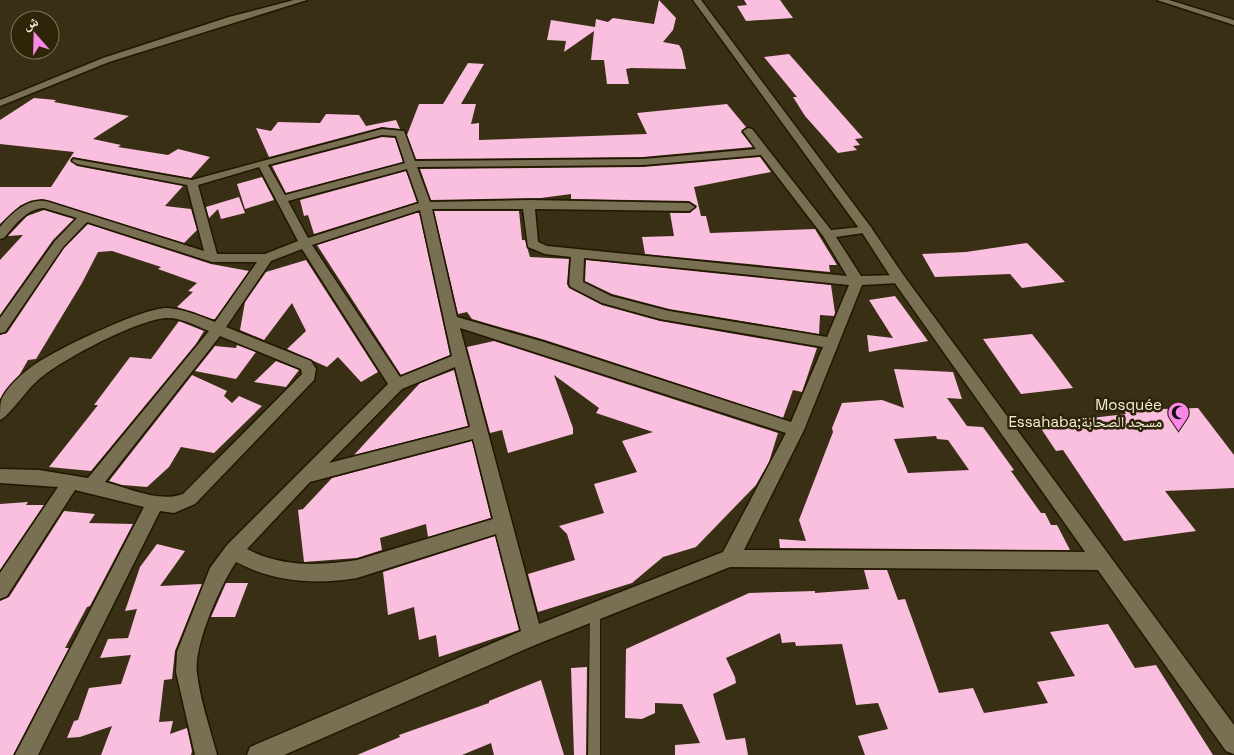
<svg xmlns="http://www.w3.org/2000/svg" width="1234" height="755" font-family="'Space Grotesk','Noto Naskh Arabic',sans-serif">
	<rect width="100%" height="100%" fill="#392f14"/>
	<path fill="#fabede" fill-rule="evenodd" d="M659,0L676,18L673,30L663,42L679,45L682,50L686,69L631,68L626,69L629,84H607L604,60H591L594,31L564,52L566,41L547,40L551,20L595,27L596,19L608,22L613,18L654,24Z
		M744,0H780L793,18L746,21L737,6L747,5Z
		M789,54L863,138L855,139L860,145L853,146L857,150L838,153L805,116L793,97H797L764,57Z
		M468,63L484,64L461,104H476L471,124L479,123V140L647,134L637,113L727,104L746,127L741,132L753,147L643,157L416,159L407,135L419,104H443Z
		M34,98L56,100L54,102L129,116L93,139L121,145L118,147L168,155L178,149L210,157L191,178L73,157L70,160L77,166L183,186L165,206L191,209L197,230L184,243L42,199L21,205L0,224V187H51L74,152L0,144V120Z
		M326,114L359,115L366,126L396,120L400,129L382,127L269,157L256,128L271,131L278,122L320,123Z
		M382,137L395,138L403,162L286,193L272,166Z
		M760,157L771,172L694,187L701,216H706L710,233L815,229L837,265H829L830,272L645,254L642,237L674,236L670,213H690L697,206L689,201L571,199V194L541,198L431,200L420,169L643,167Z
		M406,171L417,202L314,234L308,215L304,216L300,200Z
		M262,177L274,200L245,209L237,184Z
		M239,197L245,213L221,219L218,209L209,218L206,207Z
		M44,210L74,219L53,240L0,315V260L23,235L8,236L27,216Z
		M434,211H519L522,240H525L530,257L569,259L567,284L569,288L602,305L660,321L817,348L802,392L793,390L783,418L545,340L472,319L467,312L458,314Z
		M419,212L450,355L401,375L317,245Z
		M88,224L211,264L249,271L215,319H212L177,307L193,292L188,291L197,283L158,269L161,267L112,251L98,252L82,283L36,359L28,360L20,374L0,399V335L7,333L64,248Z
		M1027,243L1065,282L1022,288L1010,274L935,277L922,254L966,252Z
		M306,260L378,372L361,382L338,357L327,367L287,349L306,331L292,303L264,340L240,330L245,302L266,272Z
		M586,260L831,285L835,313L834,316L820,315L819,334L669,309L612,294L585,281Z
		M895,296L928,341L869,352L867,335L893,338L869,300Z
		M179,321L204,331L196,344L91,471L49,467L98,405H94L130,357L151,359Z
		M1032,334L1050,357L1073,388L1021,394L983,339Z
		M494,341L778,433L769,462L756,485L696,547L663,557L632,583L538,612L528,574L575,560L567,534L559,526L604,513L594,484L637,472L622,441L653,432L596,413L599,408L554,375L573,428V434L508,453L502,430L490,433L467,347Z
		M237,345L256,352L236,379L195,371L215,346L236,348Z
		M276,361L299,370L286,387L254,382Z
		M894,369L953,372L962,399L947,398L967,426L983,427L1014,470L1011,471L1041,513H1045L1051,525H1057L1070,550L780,548L779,539L806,541L799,520L833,432L832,428L842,403L882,400L904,408ZM936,436L937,439L948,440L969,470L908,473L894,439Z
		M454,370L468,426L354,455L420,383Z
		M192,375L227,391L224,396L232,403L239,396L262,406L214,453L181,447L169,467L147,487L122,485L109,481Z
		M1198,408L1234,455V488L1165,491L1196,531L1124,541L1063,450L1056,451L1038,424L1126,414L1124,410Z
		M472,441L491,518L428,537L426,524L380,538L382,550L357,558L304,562L298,510L303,509L332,478Z
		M28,502L26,505H44L0,570V504Z
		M64,511L95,514L89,523L133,524L90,606L87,607L65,648H69L13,755H0V601L9,597Z
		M495,536L519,630L439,657L436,635L419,640L414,607L388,615L383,572Z
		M157,544L185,551L160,586L202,584L175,651L172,679L164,680L159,722L173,721L170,734L187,728L192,751L191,755H101L112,726L80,737L67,738L74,721L78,720L89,688L121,684L131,655L100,658L108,639L128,638L137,609L125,611L140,567Z
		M864,570H887L898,600L905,599L939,693L973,688L984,713L1048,703L1037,682L1075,676L1050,632L1108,624L1135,668L1156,665L1213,755H865L858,736L888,729L878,703L856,705L842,644L796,646L795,642L782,643L780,633L726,658L735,677L736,683L713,694L726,740L745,738L748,755H675V745L700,743L682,704L655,703V713L642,719L625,718L626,649L749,593L815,591V593L869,589Z
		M226,583H248L235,617H211Z
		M587,667L586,755H574L571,668Z
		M541,680L564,755H494L491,743L462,755H357L400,737L399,735L489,703V701Z"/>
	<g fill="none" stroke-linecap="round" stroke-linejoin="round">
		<defs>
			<path id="service" d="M595,608L598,610L600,613V755H588L590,613L592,610Z"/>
			<path id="minor" d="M294,0H307L109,62L0,106V100L103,58L229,17Z
				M1157,0H1169L1234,20V25Z
				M748,128L752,129L831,230L870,226L872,229L870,232L836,237L861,276L899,275L906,279L899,283L862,285L804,430L744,550L1102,552L1109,555L1111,561L1109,567L1102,570L730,567L535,645L284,755H247L250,747L521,631L496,534L357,578C315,585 274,582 236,562C221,584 193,646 197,673C200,700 210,728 217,755H195L176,672L177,652L210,568L227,545L388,384L302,249L271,261L226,327L311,361L316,369L314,380L195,504L174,513L160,511L38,755H15L144,507L75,490L7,596L0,599V573L58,487L0,483V469L39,470L88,478L209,331C195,325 180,317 165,318C135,321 58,361 36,382C27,390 7,418 0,420C0,415 0,406 1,401C6,387 25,371 37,363C60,348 142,308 167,308C184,309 200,316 215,322L257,262H212L87,222L63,247L5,332L0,333V318L55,241L77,218L44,208C26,209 15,225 4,238L0,239V227C12,213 29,196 49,202L204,251L187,185L77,164L72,161L73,159L192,180L382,129L404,131L415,161L643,159L756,149L743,131ZM382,135L396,136L405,163L285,195L268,165ZM761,155L823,236L847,276L547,246L538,242L535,209L689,211L695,207L689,203L529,200L430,202L417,167L643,165ZM259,167L298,241L265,254H217L198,185ZM407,169L419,203L308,238L288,201ZM432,209H523L528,247L545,254L571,257L569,284L571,287L602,303L660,319L823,347L791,422L544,342L457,317ZM420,210L452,356L400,377L312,245ZM584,258L849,285L827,337L669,311L611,296L583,282ZM460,328L786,433L723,552L539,624ZM220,336L301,369L302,374L183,494C159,503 129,488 105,482ZM455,367L470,427L329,463L402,389ZM473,439L493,519L357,560C320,566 281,567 247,549L310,482Z"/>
			<path id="tertiary" d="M693,0H701L870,226L904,276L1234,725V754L1226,751L894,282L861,231Z"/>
		</defs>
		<use href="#service" stroke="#201700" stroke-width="2"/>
		<use href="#minor" stroke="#201700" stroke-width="3"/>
		<use href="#tertiary" stroke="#201700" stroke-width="3"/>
		<use href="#service" fill="#796f52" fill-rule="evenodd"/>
		<use href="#minor" fill="#796f52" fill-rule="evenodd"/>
		<use href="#tertiary" fill="#796f52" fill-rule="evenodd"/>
	</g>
	<defs>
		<symbol id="mosque-pin" viewBox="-11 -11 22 30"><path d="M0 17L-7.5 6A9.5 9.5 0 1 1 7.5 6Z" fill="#f988e9" stroke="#2e2509"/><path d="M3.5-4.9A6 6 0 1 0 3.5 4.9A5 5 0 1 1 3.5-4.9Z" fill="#111"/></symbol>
	</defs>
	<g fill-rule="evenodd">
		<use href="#mosque-pin" x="1166" y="400" width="25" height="34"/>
	</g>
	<g text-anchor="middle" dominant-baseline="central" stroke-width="5" stroke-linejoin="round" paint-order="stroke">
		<g font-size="15" fill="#f3eede" stroke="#2e2509" text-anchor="end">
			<text x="1162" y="404">Mosquée<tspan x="1162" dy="17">Essahaba;مسجد الصحابة</tspan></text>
		</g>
	</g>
	<g transform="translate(35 35) rotate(340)"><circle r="24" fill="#2e2509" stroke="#7d755e"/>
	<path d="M0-4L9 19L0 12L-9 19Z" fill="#f988e9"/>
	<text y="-8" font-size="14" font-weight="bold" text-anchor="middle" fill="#f3eede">ش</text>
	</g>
</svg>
